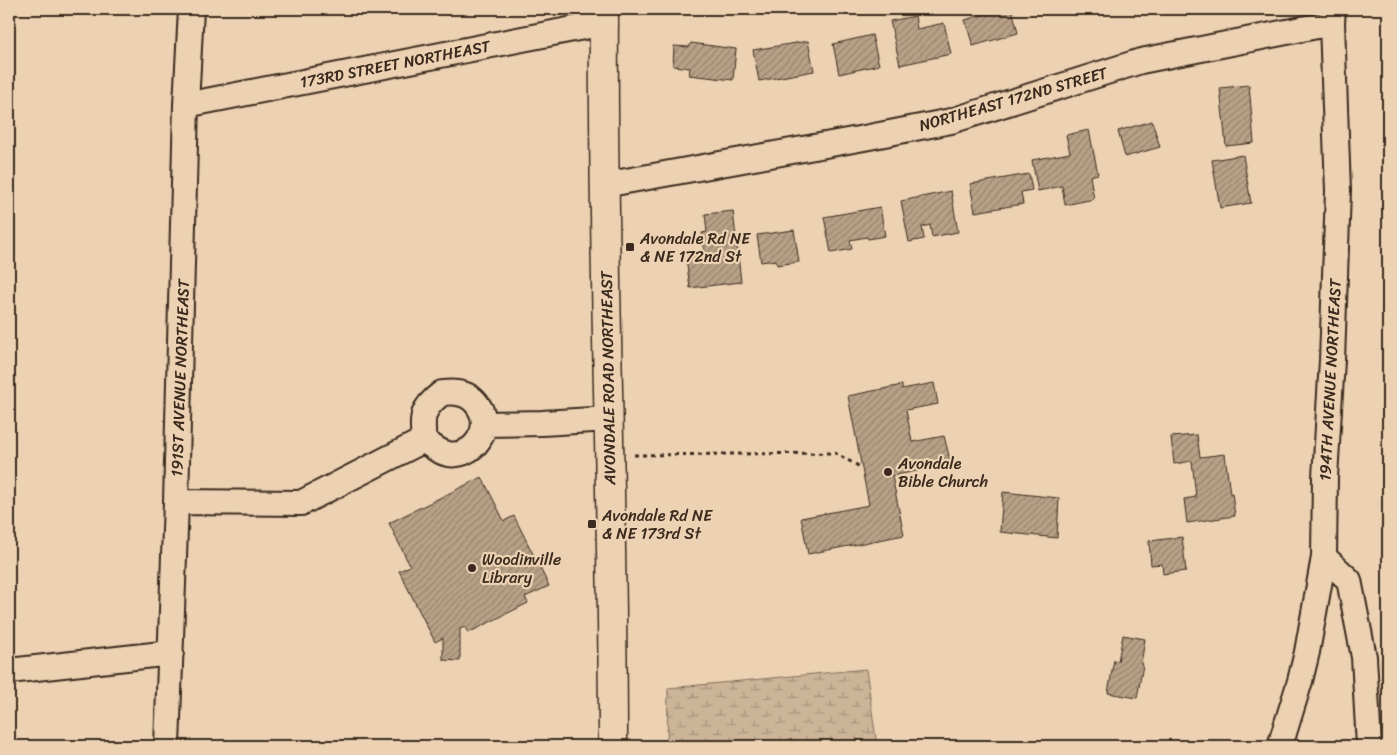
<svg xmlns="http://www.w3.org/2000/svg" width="1397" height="755" font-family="Sriracha,sans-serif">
	<defs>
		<pattern id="wetland-marsh" width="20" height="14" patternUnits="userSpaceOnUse" patternTransform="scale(1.25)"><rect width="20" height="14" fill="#ccb498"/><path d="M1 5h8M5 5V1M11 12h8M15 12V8" fill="none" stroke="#a7937b"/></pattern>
		<pattern id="building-hatch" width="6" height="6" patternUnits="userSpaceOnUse" patternTransform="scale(1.25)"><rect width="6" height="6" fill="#b8a187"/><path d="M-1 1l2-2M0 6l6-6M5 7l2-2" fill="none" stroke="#97836e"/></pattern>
	</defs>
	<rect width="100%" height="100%" fill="#ecd2b3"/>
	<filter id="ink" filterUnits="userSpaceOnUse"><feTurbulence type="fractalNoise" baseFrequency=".02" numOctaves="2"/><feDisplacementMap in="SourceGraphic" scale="10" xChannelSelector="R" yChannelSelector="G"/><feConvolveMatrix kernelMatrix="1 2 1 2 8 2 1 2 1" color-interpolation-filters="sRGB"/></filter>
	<g filter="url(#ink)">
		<path fill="url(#wetland-marsh)" stroke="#846f5b" d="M866,669L877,746H667L668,688Z"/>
		<path fill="url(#building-hatch)" stroke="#3b2a1e" d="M1001,9H1012L1018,33L973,46L965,20Z
			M915,16L917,29L944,23L951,54L900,65L890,21Z
			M872,35L879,65L839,74L833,44Z
			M808,41L814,71L759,81L753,50Z
			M691,43L736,49L733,80L689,75L690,68L673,66L674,46L689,47Z
			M1249,85L1254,143L1226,146L1220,88Z
			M1152,121L1160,147L1125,157L1118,131Z
			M1089,130L1098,174L1090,176L1094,199L1065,205L1062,186L1038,191L1032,160L1070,153L1066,135Z
			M1243,155L1251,203L1220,208L1212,160Z
			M1029,174L1032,190L1021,192L1023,204L975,212L970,184Z
			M951,191L958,232L932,237L930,225L922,227L924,239L909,242L901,201Z
			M880,207L885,236L868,239L867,237L850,240L852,249L831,253L824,217Z
			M733,211L741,282L690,288L686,258L705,256L702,233L707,232L705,214Z
			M794,230L799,262L777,265L776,260L761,262L757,235Z
			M934,383L938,404L906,410L912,442L944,436L951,464L892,476L904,535L808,554L801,518L869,505L848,396L902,385V389Z
			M1197,435L1200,457L1225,454L1230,494L1232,493L1235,516L1187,523L1184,499L1196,497L1192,461L1174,464L1171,437Z
			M482,477L504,521L514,516L549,586L525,597L528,603L468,633L465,627L460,629V661L443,660V638L435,642L399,571L410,566L389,523Z
			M1003,492L1059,498L1057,538L1000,532Z
			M1182,537L1186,571L1163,574L1162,564L1151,565L1149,541Z
			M1123,635L1145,639L1141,664L1143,665L1137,698L1108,693L1114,660L1118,661Z"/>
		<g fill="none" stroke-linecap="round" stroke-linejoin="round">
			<defs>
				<path id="minor" d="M186,105L604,23
					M604,185L864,138L951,121L1141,61L1332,23
					M442,393C447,393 452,392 457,393C467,394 474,399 479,407C493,429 474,458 448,454C439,452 431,446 424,440C421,417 422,408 442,393Z
					M484,424L542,423L609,419
					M176,502L301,503L424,440
					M1324,557L1349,580L1364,657L1369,746
					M9,671L171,653
					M167,746L176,502L186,105L191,9
					M1280,746L1300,681L1307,652L1324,557L1325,477L1332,360L1338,191L1332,23L1333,9"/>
				<path id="major" d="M604,9C602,255 613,500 613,746"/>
			</defs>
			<use href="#minor" stroke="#3b2a1e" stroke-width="28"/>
			<use href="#major" stroke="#3b2a1e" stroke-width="31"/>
			<path stroke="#3b2a1e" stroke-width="3" stroke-dasharray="4 4" stroke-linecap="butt" d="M634,455L835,453L862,468"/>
			<use href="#minor" stroke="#ecd2b3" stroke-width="24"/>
			<use href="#major" stroke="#ecd2b3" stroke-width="28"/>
		</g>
	</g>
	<g fill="#3b2a1e" stroke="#ecd2b3" stroke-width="2">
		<rect x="625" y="242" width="10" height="10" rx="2.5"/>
		<circle cx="888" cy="472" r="5"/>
		<rect x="587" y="519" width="10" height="10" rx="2.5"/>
		<circle cx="472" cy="568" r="5"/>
	</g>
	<g text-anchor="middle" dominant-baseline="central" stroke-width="4.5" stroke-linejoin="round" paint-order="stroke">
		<g font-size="16" fill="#3b2a1e" stroke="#ecd2b3">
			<text transform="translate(395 64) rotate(-11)">173RD STREET NORTHEAST</text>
			<text transform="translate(1013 99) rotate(-16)">NORTHEAST 172ND STREET</text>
			<text transform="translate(180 378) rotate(-88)">191ST AVENUE NORTHEAST</text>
			<text transform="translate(608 378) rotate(-91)">AVONDALE ROAD NORTHEAST</text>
			<text transform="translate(1330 380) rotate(-87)">194TH AVENUE NORTHEAST</text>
		</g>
		<g font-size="16" fill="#3b2a1e" stroke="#ecd2b3" text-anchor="start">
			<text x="640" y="238">Avondale Rd NE<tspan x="640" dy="18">&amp; NE 172nd St</tspan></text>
			<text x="898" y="463">Avondale<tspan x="898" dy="18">Bible Church</tspan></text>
			<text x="602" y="515">Avondale Rd NE<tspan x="602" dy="18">&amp; NE 173rd St</tspan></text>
			<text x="482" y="559">Woodinville<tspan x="482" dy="18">Library</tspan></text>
		</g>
	</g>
	<rect width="1397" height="755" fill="none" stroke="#ecd2b3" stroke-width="30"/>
	<rect x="15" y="15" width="1367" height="725" fill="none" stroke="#3b2a1e" stroke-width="2" filter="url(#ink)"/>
</svg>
